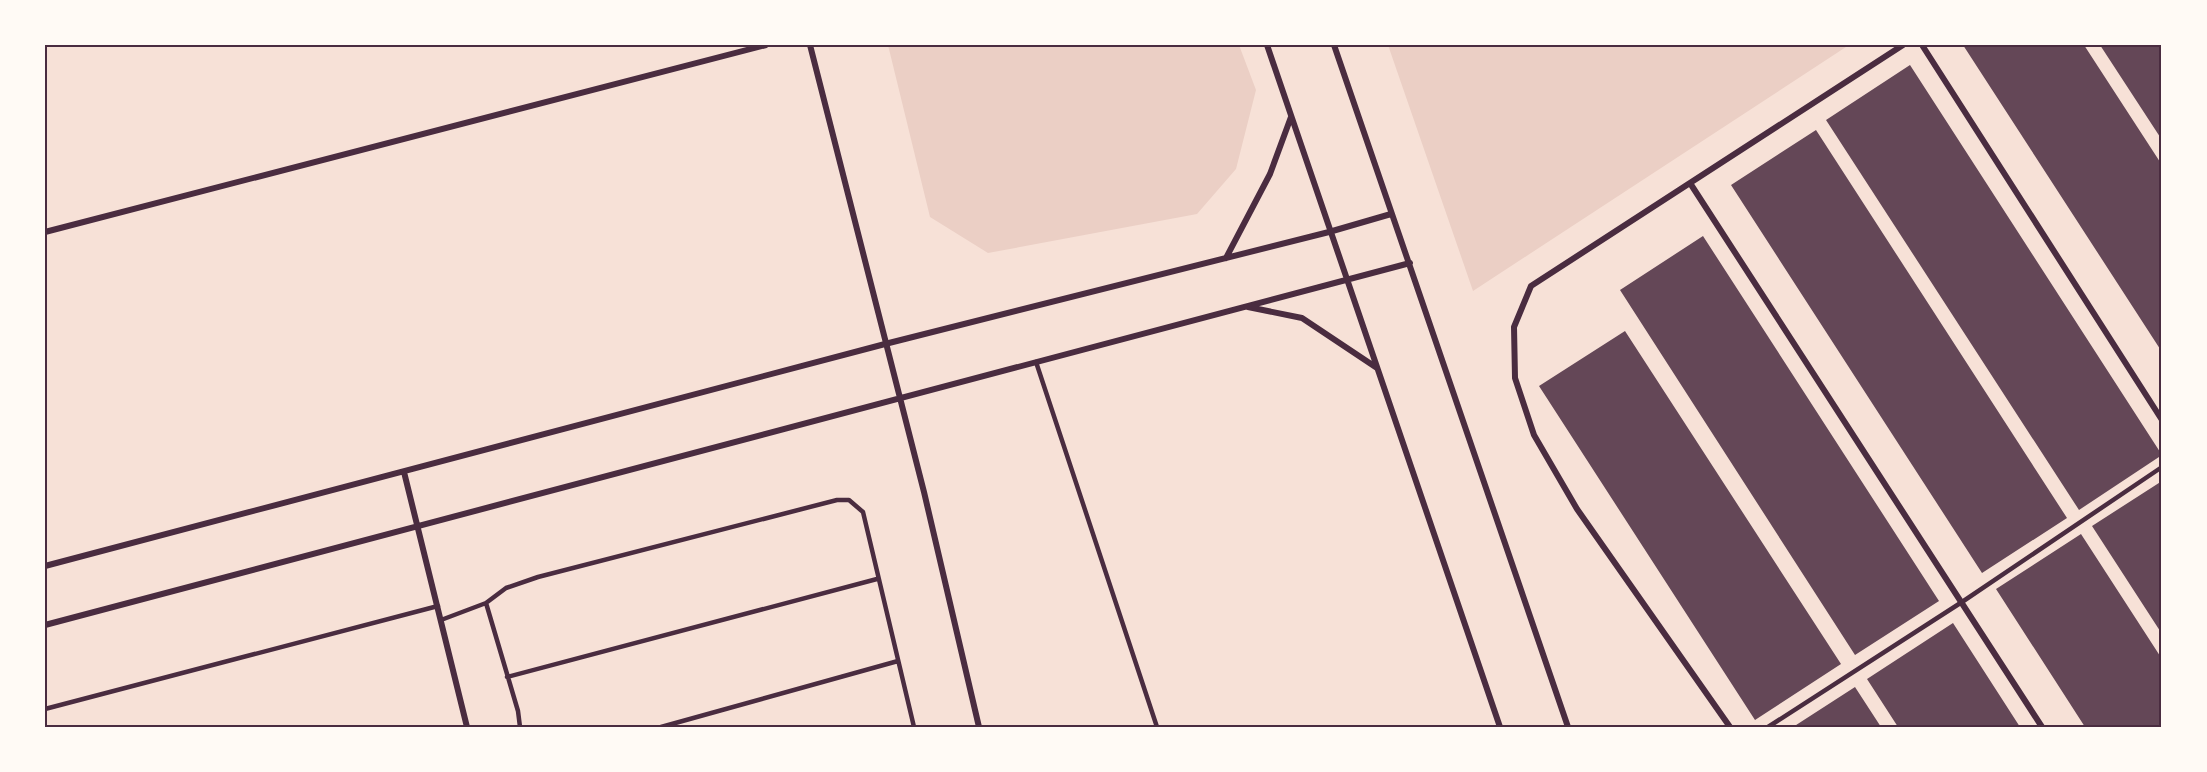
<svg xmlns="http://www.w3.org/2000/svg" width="2207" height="772" font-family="Poppins,sans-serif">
	<rect width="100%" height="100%" fill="#f7e1d7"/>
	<path fill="#ebcfc5" d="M888,45H1239L1256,90L1236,169L1197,214L988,253L930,217Z
		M1388,45H1849L1473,291Z"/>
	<path fill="#644757" d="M1963,45H2084L2162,165V352Z
		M2100,45H2162V140Z
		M1910,65L2162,455L2079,510L1826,120Z
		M1816,130L2067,518L1982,573L1731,185Z
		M1703,236L1939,601L1855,655L1620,290Z
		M1625,331L1841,664L1755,720L1539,386Z
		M2162,481V634L2092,526Z
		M2081,534L2162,659V727H2085L1996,589Z
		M1953,623L2020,727H1898L1867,679Z
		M1855,687L1881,727H1793Z"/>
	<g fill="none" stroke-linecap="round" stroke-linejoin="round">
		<path stroke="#4a2c40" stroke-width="4.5" d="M1036,362L1157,727
			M486,603L518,711L520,727
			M441,620L486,603L506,588L538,577L837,500H849L863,512L914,727
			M507,677L877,579
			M45,709L438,606
			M661,727L898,661
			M1768,727L1962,602L2162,467"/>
		<path stroke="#4a2c40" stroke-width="6" d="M810,45L924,492L979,727
			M1267,45L1500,727
			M1334,45L1568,727
			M1922,45L2162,420
			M1690,183L2042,727
			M45,232L766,45
			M1226,258L1270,174L1291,117
			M1248,307L1302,318L1377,368
			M404,472L467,727
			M45,566L885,344L1329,232L1391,214
			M45,625L1410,263
			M1730,727L1577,509L1534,435L1515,378L1514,327L1531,286L1903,45"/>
	</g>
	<rect width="2207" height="772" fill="none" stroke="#fffaf5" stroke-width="93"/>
	<rect x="46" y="46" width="2114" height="680" fill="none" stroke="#4a2c40" stroke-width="2"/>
</svg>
